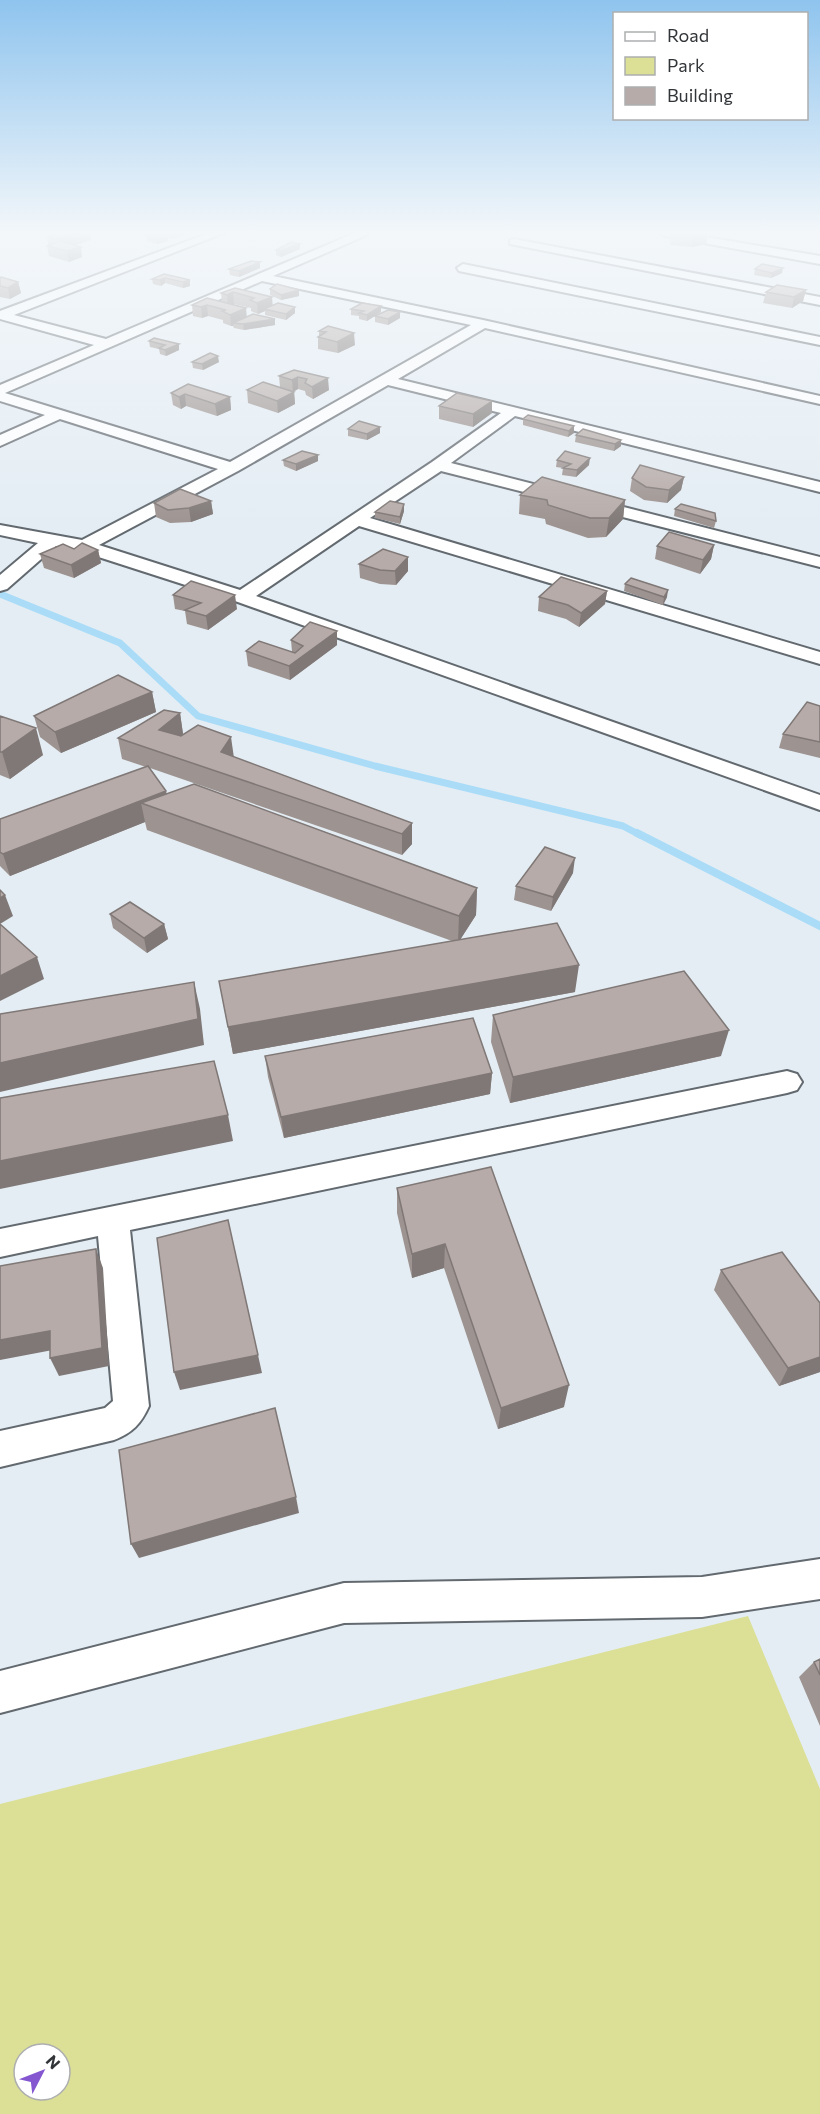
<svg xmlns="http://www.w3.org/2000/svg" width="820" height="2114" font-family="Commissioner,sans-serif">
	<rect width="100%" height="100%" fill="#e4edf4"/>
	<path fill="#dbe096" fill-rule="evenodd" d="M748,1616L820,1789V2114H0V1804ZM24,2054H60V2090H24Z"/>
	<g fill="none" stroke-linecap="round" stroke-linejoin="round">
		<path stroke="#abdcf7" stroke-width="7" d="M0,594L120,643L198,716L375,766L623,826L640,835"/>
		<path stroke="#abdcf7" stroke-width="8" d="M637,833L820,926"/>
		<defs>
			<path id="minor" d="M209,233H224L14,315L106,339L355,233H368L367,235L273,276L483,320L820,396V404L485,328L398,379L820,482V492L515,416L451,463L820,557V567L441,471L370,518L820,652V664L359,526L256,596L820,795V810L235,601L80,551L56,546L7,589L0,591V575L38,543L0,535V525L82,540L218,469L60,419L0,446V435L45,415L0,401V385L94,345L0,319V311ZM262,281L471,325L230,462L5,393ZM388,385L501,413L432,462L240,590L99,545L238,471Z
				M659,233H682L820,256V264L665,236Z
				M514,239L820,297V305L510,244V240Z
				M463,264L820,337V345L459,271L457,268Z
				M787,1071L797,1074L802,1082L797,1090L787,1093L130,1230L149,1406C141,1424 132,1433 114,1440L0,1467V1431L105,1408L113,1401L98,1236L0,1257V1229Z
				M820,1559V1599L702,1617L344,1623L0,1713V1671L344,1583L702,1577Z"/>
		</defs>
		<use href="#minor" stroke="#62696f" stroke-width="4"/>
		<use href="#minor" fill="#fff" fill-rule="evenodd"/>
	</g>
	<path fill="#9d9390" d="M161,233H184V235L172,239L168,237V241L157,244L147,241L146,235Z
		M708,234L706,244L692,247L670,245L671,235Z
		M47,237L91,240L75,245L82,257L69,262L49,256L47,246L48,245Z
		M300,244V249L281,257L276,255V250Z
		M260,262V268L239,277L230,275L229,269Z
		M755,269L782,273L771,278L754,275Z
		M164,274L190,286L183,288L165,283L161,286L153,284L152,279Z
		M0,278L18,282L21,293L10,299L0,297Z
		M235,288L272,305L295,313L286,320L265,315V311L258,314L251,311V308L234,304H232L247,317L275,325L244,330L234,328L233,326H231L223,323V320L208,316L202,318L193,316L192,305L222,302L221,293Z
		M270,289L299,296L281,300L270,295Z
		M806,290L803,301L792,308L763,303L766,292Z
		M381,306V312L367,321L359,319V316L351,315V309Z
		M400,312V318L388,325L375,322V316Z
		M328,326L355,345L338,353L318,349V337L319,336V331Z
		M149,341L179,344V350L166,356L160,354L159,349L150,347Z
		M192,362H219L203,370L193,368Z
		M294,370L329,390L313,399L306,395L305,391L298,389L294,391L295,404L278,413L248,403L247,390L280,387L279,376Z
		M188,384L230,397L231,410L217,416L186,406L181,409L173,405L171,393Z
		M492,401V413L473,427L439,419V406Z
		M523,419L574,426V433L568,437L523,425Z
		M348,429L380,433L367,440L348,436Z
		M576,435L621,440V446L614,451L575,442Z
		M283,460L318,461L296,471L284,466Z
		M557,460L589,465L576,477L562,475L563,468L556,467Z
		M684,477L681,490L667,503L644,500L630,491L632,478Z
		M520,495L625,500L623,519L606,537L588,538L546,524L545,519L519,514Z
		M211,501L213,514L191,522L170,523L156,517L154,503Z
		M404,504V511L400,524L375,518V512Z
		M675,509L716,521L714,528L674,516Z
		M714,545L711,559L700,574L655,559L657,546Z
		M74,549L98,550L101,563L74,578L44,568L40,554Z
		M408,557V571L396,585L380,584L360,578L359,564Z
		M625,584L667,597L663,605L624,591Z
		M607,591L605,604L579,627L566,619L538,611L539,597Z
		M173,595L237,609L208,630L187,624L185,611L175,609Z
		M291,640L337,645L290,680L248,666L246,651L292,652Z
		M152,692L156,712L61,753L40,737L34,716Z
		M820,706V758L779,748L783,734Z
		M180,713L183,734L181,736L234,757L412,823V844L402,855L150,768L167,794L477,888L476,915L460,940L575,992L233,1054L219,981L452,941L147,830L145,822L10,876L0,866V819L146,767L122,759L118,738Z
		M0,716L43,755L10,779L0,775Z
		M573,873L551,911L514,900L516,886Z
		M110,914L164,924L168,939L147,953L113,928Z
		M493,1015L721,1056L510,1103L491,1042Z
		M265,1056L492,1073L490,1094L284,1138L268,1077Z
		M491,1167L564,1407L498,1429L444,1268L412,1278L397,1213V1188Z
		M721,1270L820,1372L779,1386L714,1290Z
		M820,1659V1726L799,1677L814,1662Z"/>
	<path fill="#7f7876" d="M79,233H90L91,240L60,250L58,239Z
		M172,233H184V235L172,239Z
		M708,234L706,244L692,247L693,236Z
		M168,235V241L157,244L156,239Z
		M300,244V249L281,257L280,251Z
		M81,247L82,257L69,262L67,251Z
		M260,262V268L239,277V271Z
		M783,268L782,273L771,278L772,273Z
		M165,278V283L161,286L160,280Z
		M190,280V286L183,288V282Z
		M18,282L21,293L10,299L8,288Z
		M299,290V296L281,300V295Z
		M806,290L803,301L792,308L794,297Z
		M233,292L234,304L228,306L227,295Z
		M272,297L273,308L264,309L265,311L258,314L257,303Z
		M207,305L208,316L202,318L201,307Z
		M381,306V312L367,321V315Z
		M295,307V313L286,320V314Z
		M246,308L247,319L233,323V326H231L230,315Z
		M400,312V318L388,325V319Z
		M275,319V325L244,330L243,324Z
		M354,333L355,345L338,353L337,342Z
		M179,344V350L166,356L165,350Z
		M218,356L219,362L203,370L202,364Z
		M298,377V389L293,392L292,380Z
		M328,378L329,390L313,399L312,387Z
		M294,392L295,404L278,413L277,401Z
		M185,394L186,406L181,409L179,397Z
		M230,397L231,410L217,416L215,404Z
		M492,401V413L473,427V414Z
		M574,426V433L568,437L569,431Z
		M380,427V433L367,440V434Z
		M621,440V446L614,451L615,444Z
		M318,455V461L296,471V464Z
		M590,458L589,465L576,477L577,470Z
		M684,477L681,490L667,503L669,490Z
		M625,500L623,519L606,537L609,518Z
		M211,501L213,514L191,522L189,508Z
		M404,504V511L400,524V517Z
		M714,545L711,559L700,574L703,560Z
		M98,550L101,563L74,578L71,565Z
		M408,557V571L396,585L395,571Z
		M668,590L667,597L663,605L664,597Z
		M607,591L605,604L579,627L581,613Z
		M235,595L237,609L208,630L206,616Z
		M337,631V645L290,680L289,666Z
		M152,692L156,712L61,753L55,732Z
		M180,713L183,734L163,751L159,730Z
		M36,728L43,755L10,779L2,752Z
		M231,737L234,758L221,752Z
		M166,791L170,812L141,803L145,822L10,876L3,854Z
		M412,823V844L402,855V834Z
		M575,858L573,873L551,911L553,897Z
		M477,888L476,915L458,943L459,916Z
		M5,895L13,916L0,924V898Z
		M164,924L168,939L147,953L144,938Z
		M37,957L44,979L0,1001V976Z
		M579,965L575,992L233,1054L228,1027Z
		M194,982L200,1009L204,1045L0,1092V1063Z
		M729,1030L721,1056L510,1103L513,1077Z
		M492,1073L490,1094L284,1138L281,1117Z
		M228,1115L233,1141L0,1189V1161Z
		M445,1244L444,1268L412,1278V1254Z
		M96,1249L103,1268L109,1366L59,1376L50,1358Z
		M50,1331L58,1349L0,1360V1340Z
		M258,1355L262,1373L180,1390L174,1372Z
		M820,1357V1372L779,1386L788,1368Z
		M569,1385L564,1407L498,1429L501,1408Z
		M296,1497L299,1513L139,1558L131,1544Z"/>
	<path fill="#b6aba8" stroke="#7f7876" stroke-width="1.5" d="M60,233H79L58,239L47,237Z
		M153,233H158L168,235L156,239L146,235Z
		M674,233H701L708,234L693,236L671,235Z
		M59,241L81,247L67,251L47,246Z
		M291,242L300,244L280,251L276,250Z
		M251,261L260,262L239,271L229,269Z
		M762,264L783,268L772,273L755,269Z
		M164,274L190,280L183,282L165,278L160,280L152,279Z
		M1,277L18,282L8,288L0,286V278Z
		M277,284L299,290L281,295L270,289Z
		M777,285L806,290L794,297L766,292Z
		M235,288L272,297L257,303L250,300L254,298L233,292L227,295L221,293Z
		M207,298L246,308L230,315L222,311L226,310L207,305L201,307L192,305Z
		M278,303L295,307L286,314L264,309Z
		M362,303L381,306L367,315L359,313L364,311L351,309Z
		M388,310L400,312L388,319L375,316Z
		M253,314L275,319L243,324L233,323Z
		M328,326L354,333L337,342L318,337L326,332L319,331Z
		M154,338L179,344L165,350L159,348L165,345L149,341Z
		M210,353L218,356L202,364L192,362Z
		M294,370L328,378L312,387L305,383L307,379L298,377L292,380L279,376Z
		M263,382L294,392L277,401L247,390Z
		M188,384L230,397L215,404L185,394L179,397L171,393Z
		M457,393L492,401L473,414L439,406Z
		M528,415L574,426L569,431L523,419Z
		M359,421L380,427L367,434L348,429Z
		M583,429L621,440L615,444L576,435Z
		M302,451L318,455L296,464L283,460Z
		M565,451L590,458L577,470L563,468L571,464L557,460Z
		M640,465L684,477L669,490L646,487L632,478Z
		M542,477L625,500L609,518H590L548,505L547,500L520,495Z
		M180,489L211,501L189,508L168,510L154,503Z
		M390,501L404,504L400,517L375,512Z
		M681,504L715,513L716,521L675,509Z
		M669,532L714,545L703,560L657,546Z
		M82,543L98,550L71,565L40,554L63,544L74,549Z
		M383,549L408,557L395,571L380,570L359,564Z
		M561,577L607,591L581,613L568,605L539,597Z
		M631,578L668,590L664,597L625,584Z
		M191,581L235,595L206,616L185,610L201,603L173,595Z
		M310,622L337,631L289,666L246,651L259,641L295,653L303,646L291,640Z
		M118,675L152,692L55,732L34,716Z
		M807,702L820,706V742L783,734Z
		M164,710L180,713L159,730L181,736L198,725L231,737L221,752L412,823L402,834L118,738Z
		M0,716L36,728L2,752H0Z
		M148,766L166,791L3,854L0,852V819Z
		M194,784L477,888L459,916L141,803Z
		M545,847L575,858L553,897L516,886Z
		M0,890L5,895L0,898Z
		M130,902L164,924L144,938L110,914Z
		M557,923L579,965L228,1027L219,981Z
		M0,924L37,957L0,976Z
		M684,971L729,1030L513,1077L493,1015Z
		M194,982L198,1019L0,1063V1014Z
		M473,1018L492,1073L281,1117L265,1056Z
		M214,1061L228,1115L0,1161V1098Z
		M491,1167L569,1385L501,1408L445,1244L412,1254L397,1188Z
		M228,1220L258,1355L174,1372L157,1238Z
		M96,1249L102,1348L50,1358V1331L0,1340V1266Z
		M782,1252L820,1303V1357L788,1368L721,1270Z
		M275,1408L296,1497L131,1544L119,1450Z
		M820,1659V1675L814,1662Z"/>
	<linearGradient id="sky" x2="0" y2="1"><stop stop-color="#8fc4ee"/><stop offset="0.44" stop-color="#f3f7fa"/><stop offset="1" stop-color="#f3f7fa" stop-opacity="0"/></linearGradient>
	<rect width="820" height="528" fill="url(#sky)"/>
	<rect x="613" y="12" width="195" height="108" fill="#ffffff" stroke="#adaeaf" stroke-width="1.5"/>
	<rect x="625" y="32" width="30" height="9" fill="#ffffff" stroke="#adaeaf" stroke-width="1.5"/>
	<text x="667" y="42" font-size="18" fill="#323538">Road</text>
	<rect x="625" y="57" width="30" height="18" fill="#dbe096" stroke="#adaeaf" stroke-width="1.5"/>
	<text x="667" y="72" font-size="18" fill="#323538">Park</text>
	<rect x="625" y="87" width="30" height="18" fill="#b6aba8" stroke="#adaeaf" stroke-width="1.5"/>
	<text x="667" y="102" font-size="18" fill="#323538">Building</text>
	<g transform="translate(42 2072) rotate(48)"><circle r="28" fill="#ffffff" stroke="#adaeaf" stroke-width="1.5"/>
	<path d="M0-4.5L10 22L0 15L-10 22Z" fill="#8457d0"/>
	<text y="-9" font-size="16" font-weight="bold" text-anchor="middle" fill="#323538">N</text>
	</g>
</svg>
